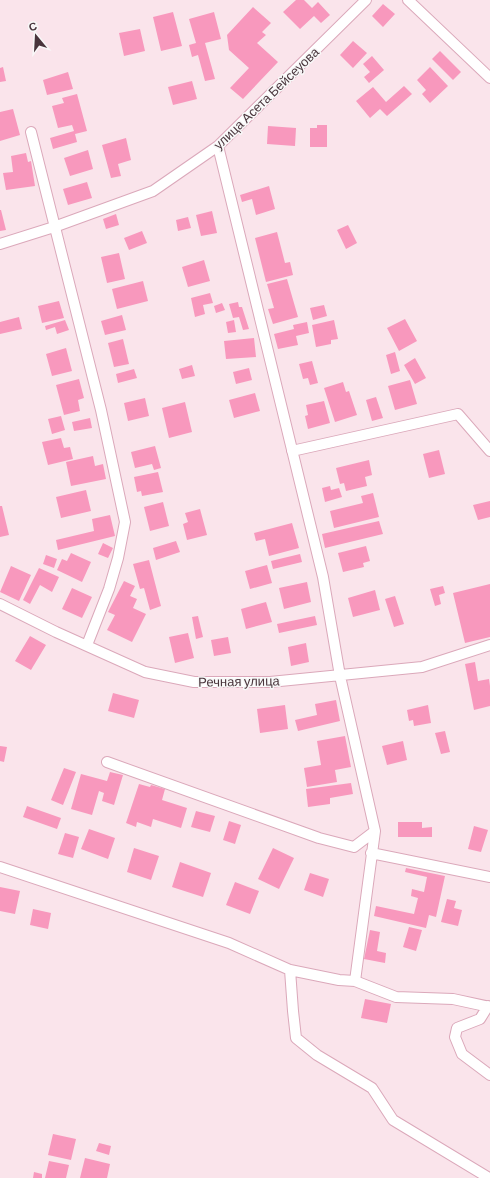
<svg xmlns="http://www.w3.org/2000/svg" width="490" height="1178" font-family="Barlow,sans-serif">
	<rect width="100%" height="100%" fill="#fae4eb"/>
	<path fill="#f898bd" d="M296,0H304L312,8L318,2L330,15L321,23L314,16L300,29L283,12Z
		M383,4L395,14L383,27L372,16Z
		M253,7L271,23L262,32L266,35L257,43L278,62L243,99L230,88L249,68L229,50L227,35Z
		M173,12L182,46L161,51L153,17Z
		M214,12L221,39L205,43L215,79L205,81L198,55L192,57L189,45L196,43L189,19Z
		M140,29L145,51L124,56L119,33Z
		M353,41L367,53L353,68L340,55Z
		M440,51L461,72L453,80L432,59Z
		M372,56L384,70L369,83L364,77L370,72L363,64Z
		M3,67L6,81L0,82V68Z
		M430,67L448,86L430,103L422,94L426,90L417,80Z
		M68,72L73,89L47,95L43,80Z
		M192,81L197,99L173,105L168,87Z
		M404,86L412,94L387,116L380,109L370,118L356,101L373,87L386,102Z
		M77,94L87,131L75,134L77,142L53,149L50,138L74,131L72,125L58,128L52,106L64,103L62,98Z
		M13,109L20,135L0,141V112Z
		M317,125H327V147H310V128H317Z
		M268,126L296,128L295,146L267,144Z
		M126,138L131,160L118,164L121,176L111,178L102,145Z
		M88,150L93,169L70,176L64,158Z
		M26,153L28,162L31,161L35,186L6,190L3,173L13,172L11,156Z
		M87,182L92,198L68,205L63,189Z
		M269,186L275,209L256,215L252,199L242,202L240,195Z
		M0,210H1L6,230L0,231Z
		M212,211L217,233L201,236L196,215Z
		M116,214L119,225L106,229L103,219Z
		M188,217L191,228L178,231L176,220Z
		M348,225L357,243L346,249L337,230Z
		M142,231L147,243L129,250L124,238Z
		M277,232L285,263L290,262L293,275L266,282L255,238Z
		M119,253L125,279L107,283L101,257Z
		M204,260L210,281L188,287L182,267Z
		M287,279L298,317L273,324L268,309L274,308L267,284Z
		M143,281L148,301L117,309L112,289Z
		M210,293L213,303L203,305L205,314L195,317L191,298Z
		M59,301L64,318L42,323L38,306Z
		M238,302L239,307H242L249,329L243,330L239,317L233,318L229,304Z
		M222,303L225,310L216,313L214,306Z
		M324,305L327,316L313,320L310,308Z
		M122,315L126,330L105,335L101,321Z
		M19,317L22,329L0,334V322Z
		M405,319L417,341L399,351L387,328Z
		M65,320L69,330L57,334L55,327L46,330L45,326Z
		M234,320L236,332L228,333L226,322Z
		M334,320L338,339L331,340V344L316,347L312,325Z
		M307,322L309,333L296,336L298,345L278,349L274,334L294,329L293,325Z
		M254,338L256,357L226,359L224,341Z
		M123,339L129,364L114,367L108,343Z
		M66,348L72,371L52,376L46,354Z
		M395,352L400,371L391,374L386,355Z
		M415,358L426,378L415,384L404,365Z
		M312,361L318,383L310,385L308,378L303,379L299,364Z
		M192,365L195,376L182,379L179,369Z
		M249,368L252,380L236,384L233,372Z
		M134,369L137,378L118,383L116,374Z
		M79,379L84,398L78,400L80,411L64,415L56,385Z
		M410,380L417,404L395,410L388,386Z
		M343,382L346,392L349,391L357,415L335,422L324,388Z
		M255,393L260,411L234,418L229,400Z
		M376,397L383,418L372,421L366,400Z
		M145,398L149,416L128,421L124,403Z
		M324,401L330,423L308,429L305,416L308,415L306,405Z
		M185,402L192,432L169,438L162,408Z
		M61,416L65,430L52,434L48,419Z
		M90,418L92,428L74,431L72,422Z
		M61,438L64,448L70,447L73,459L48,465L42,442Z
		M155,446L161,468L154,470L152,464L135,468L131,452Z
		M439,450L445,474L429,478L423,454Z
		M93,456L95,466L103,464L106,479L71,486L66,462Z
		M369,460L372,475L365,477L367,486L346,491L344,483L340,484L336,468Z
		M158,472L163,492L142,496L141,491L137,492L134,477Z
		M330,486L331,490L339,488L342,497L325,502L322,488Z
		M86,490L91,511L61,518L56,497Z
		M373,493L379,517L334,528L330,511L363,503L361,496Z
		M490,501V517L478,520L473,505Z
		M163,502L169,526L150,531L144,507Z
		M0,506H2L9,535L0,537Z
		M200,509L207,535L187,540L183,524L188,522L185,513Z
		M110,515L115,536L58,550L56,540L94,531L92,519Z
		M379,521L383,534L325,548L322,534Z
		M292,523L299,548L269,556L265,539L256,541L254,533Z
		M176,541L180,552L156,560L153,548Z
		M103,543L113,548L108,558L98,554Z
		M366,546L370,561L363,563L364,567L343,572L338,553Z
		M71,553L91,562L82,582L57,570L62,559L67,561Z
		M300,554L302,562L273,569L271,561Z
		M46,555L57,559L54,568L43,564Z
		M149,560L161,606L150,610L144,588L140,589L133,564Z
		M267,565L272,583L250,589L245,571Z
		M11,566L31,575L19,601L0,592Z
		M39,568L59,577L52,592L40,585L30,604L23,600Z
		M124,581L135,586L130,596L137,599L133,608L146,614L132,642L107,630L115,615L108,612Z
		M307,582L311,602L284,609L279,588Z
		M490,584V637L465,643L453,593Z
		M443,586L445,593L439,595L441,604L435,606L430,589Z
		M72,588L92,597L82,618L62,609Z
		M375,590L380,610L353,617L348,598Z
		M395,596L404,624L394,627L385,599Z
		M266,602L272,622L246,629L241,609Z
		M198,616L203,637L196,639L192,617Z
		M315,616L317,625L279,633L277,624Z
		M188,633L194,658L175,663L169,637Z
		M30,636L46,645L31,670L15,661Z
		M228,637L231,653L214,656L211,640Z
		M306,643L309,662L291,666L288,647Z
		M475,662L478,681L489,679L490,686V706L474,710L465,664Z
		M113,693L139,700L134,718L108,711Z
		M336,700L340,721L298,731L295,720L317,715L315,704Z
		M285,705L288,729L260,733L257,709Z
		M428,705L431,723L414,726L413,720L409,721L407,710Z
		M445,731L450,752L441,754L435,733Z
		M345,736L351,767L335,770L337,782L307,787L304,768L321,765L317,741Z
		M403,741L407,760L387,765L382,746Z
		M0,746L7,747L4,762L0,761Z
		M64,768L76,772L63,805L51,800Z
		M110,772L123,775L114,805L102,801L104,793L99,791L92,815L71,809L81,774L107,781Z
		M351,783L353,794L330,798V804L308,807L306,789Z
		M139,784L150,787L151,785L165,789L162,800L187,808L181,828L153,819L151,827L137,822L136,827L126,823Z
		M27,806L61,818L57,829L23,817Z
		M196,811L215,816L210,832L191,827Z
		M229,821L241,825L235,844L223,840Z
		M398,822H422V828L432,827V837H398Z
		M474,826L488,830L481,852L468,849Z
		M89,829L115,838L108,859L81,849Z
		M65,833L79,837L73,858L58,854Z
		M134,848L159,856L151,880L127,872Z
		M273,848L294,858L279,889L258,879Z
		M180,862L211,873L203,897L172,887Z
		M406,868L445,876L436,917L429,915L426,928L374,916L376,906L414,914L418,898L411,896L412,889L424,892L427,877L405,872Z
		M310,873L329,879L323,897L304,890Z
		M235,882L259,891L250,914L226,905Z
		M0,887L20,891L15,914L0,911Z
		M447,899L456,901L454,908L462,910L458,926L441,922Z
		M33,909L51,913L48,929L30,925Z
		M409,927L422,930L416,951L403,947Z
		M370,930L380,932L377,951L386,953L385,963L364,959Z
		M365,999L391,1004L387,1023L361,1018Z
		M53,1134L76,1139L71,1160L48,1155Z
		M99,1143L111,1146L109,1155L96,1151Z
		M85,1158L110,1164L107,1178H80Z
		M49,1161L69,1165L66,1178H45Z
		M34,1172L42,1174V1178H33Z"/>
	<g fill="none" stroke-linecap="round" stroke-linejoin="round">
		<defs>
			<path id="minor" d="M408,0L490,78
				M31,132L101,410L125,522L118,558L109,589L87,645
				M0,244L54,227L153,191L218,146L366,0
				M292,451L458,414L490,451
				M0,604L56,632L145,672L194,682H270L422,667L490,645
				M107,762L319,838L354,847L375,831L340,676L323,577L218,146
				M371,853L490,877
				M0,867L229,943L290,970L339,980L355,981L396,997L453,999L490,1007
				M290,970L293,1011L296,1038L317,1055L372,1088L393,1120L489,1178
				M355,981L375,831
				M488,1006L480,1019L457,1028L455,1037L462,1054L490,1075"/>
		</defs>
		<use href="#minor" stroke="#dba8ba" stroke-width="12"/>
		<use href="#minor" stroke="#fff" stroke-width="10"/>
	</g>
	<g text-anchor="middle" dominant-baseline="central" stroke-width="3" stroke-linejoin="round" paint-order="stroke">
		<g font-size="13" fill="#49353c" stroke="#f8f8f8">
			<text transform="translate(266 98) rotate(-44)">улица Асета Бейсеуова</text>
			<text transform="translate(239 681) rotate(-1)">Речная улица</text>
		</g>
	</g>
	<g transform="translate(36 36) rotate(342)" stroke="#f8f8f8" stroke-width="3" paint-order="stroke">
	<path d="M0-3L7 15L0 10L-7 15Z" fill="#49353c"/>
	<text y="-6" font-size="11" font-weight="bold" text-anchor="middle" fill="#49353c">С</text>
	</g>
</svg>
